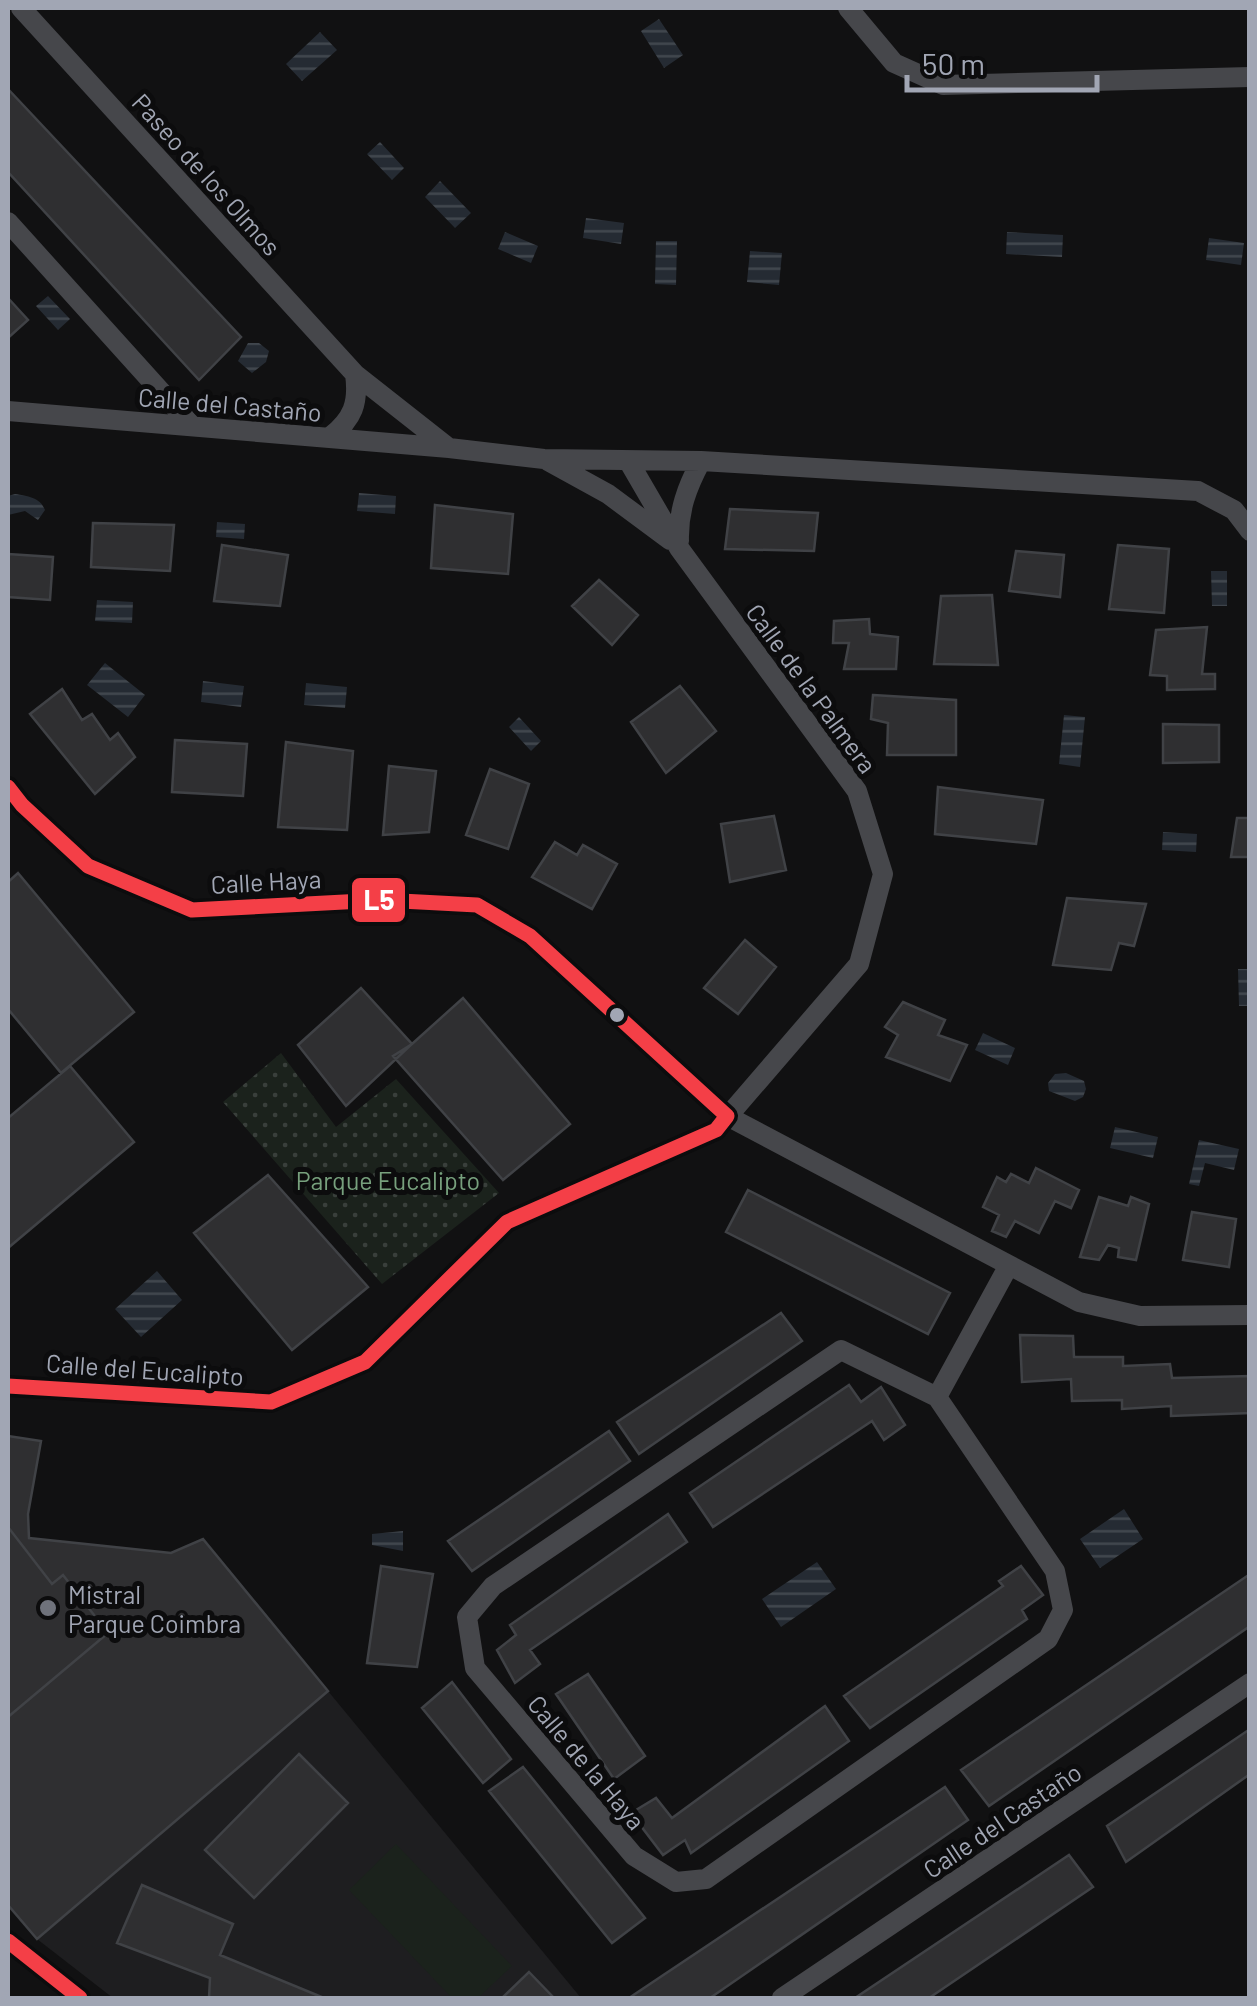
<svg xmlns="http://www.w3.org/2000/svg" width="1257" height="2006" font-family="Barlow,sans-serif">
	<defs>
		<pattern id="park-dots" width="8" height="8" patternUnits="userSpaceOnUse" patternTransform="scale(2.5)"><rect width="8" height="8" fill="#1b221c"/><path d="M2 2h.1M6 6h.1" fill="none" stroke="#393f3b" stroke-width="1.8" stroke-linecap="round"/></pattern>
		<pattern id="water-rules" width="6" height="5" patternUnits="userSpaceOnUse" patternTransform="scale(2.5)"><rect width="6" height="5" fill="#252b33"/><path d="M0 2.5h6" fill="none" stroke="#42474e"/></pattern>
	</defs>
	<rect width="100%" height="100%" fill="#111112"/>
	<path fill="#1e1e20" d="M328,1691L581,1998H113L37,1939Z"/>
	<path fill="url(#park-dots)" d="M281,1053L336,1127L396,1079L499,1193L382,1284L223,1102Z"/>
	<path fill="#1b221c" d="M396,1844L512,1966L478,1998H452L349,1890Z"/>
	<path fill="url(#water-rules)" d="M659,19L683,55L664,68L641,31Z
		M320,32L337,50L302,81L286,64Z
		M380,142L404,168L392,180L367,154Z
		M440,181L471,213L455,228L425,197Z
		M586,218L624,223L621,244L583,238Z
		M505,232L538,246L531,263L498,249Z
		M1007,232L1063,235L1062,257L1006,254Z
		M1209,238L1244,243L1241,265L1206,260Z
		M656,241H677L676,285L655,284Z
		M750,251L782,253L779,285L747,282Z
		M48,296L70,319L58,330L36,306Z
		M248,343H259L269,351L266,362L252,373L238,361Z
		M359,493L396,496L395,514L357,511Z
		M15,494C27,496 40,497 45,510L38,520L25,511L8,515V496Z
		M217,522L245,524L244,539L216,537Z
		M1211,571H1227V606H1212Z
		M97,600L133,602L132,623L95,621Z
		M105,663L145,695L128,717L87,685Z
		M203,681L244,686L241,707L201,702Z
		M306,683L347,687L345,708L304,705Z
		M1064,715L1085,717L1080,767L1059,764Z
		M519,717L541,741L531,751L509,727Z
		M1163,832L1197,834L1196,852L1162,850Z
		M1238,969H1249V1006H1239Z
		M983,1033L1015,1048L1008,1065L975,1050Z
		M1066,1073L1084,1081L1086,1089L1083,1097L1075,1101L1049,1091L1048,1083L1055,1074Z
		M1115,1127L1158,1137L1153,1158L1110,1148Z
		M1199,1140L1239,1149L1234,1170L1205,1163L1199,1186L1189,1184Z
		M157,1271L182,1300L141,1337L115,1309Z
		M1124,1509L1143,1539L1100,1568L1080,1539Z
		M403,1531V1551L372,1545V1534Z
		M817,1562L836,1589L781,1627L762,1599Z"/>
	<path fill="#2f2f31" stroke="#404246" stroke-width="2.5" d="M8,89L241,337L199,380L8,172Z
		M8,298L28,320L8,338Z
		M435,505L513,514L508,574L431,568Z
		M730,509L818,513L814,551L725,549Z
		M93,523L174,525L170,571L91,567Z
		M222,545L288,555L280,606L214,601Z
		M1118,545L1169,549L1164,613L1109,609Z
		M1016,551L1064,555L1060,597L1009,591Z
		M8,554L53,557L50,600L8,597Z
		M599,580L638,615L612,645L572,606Z
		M992,595L998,665L934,664L941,596Z
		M869,619L870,634L898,637L896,669H844L849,643H833L834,621Z
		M1207,627L1202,674H1215V689L1167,690V676L1150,675L1156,630Z
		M680,686L716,731L666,773L631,722Z
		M62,689L82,720L92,714L110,740L118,733L135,757L95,794L30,714Z
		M873,695L956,700V755H887L888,723L871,719Z
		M1163,724L1219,725V762L1163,763Z
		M175,740L247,744L243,796L172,792Z
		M286,742L353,751L347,830L278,827Z
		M389,766L436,771L429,832L383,835Z
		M490,769L529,784L508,849L466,835Z
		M938,787L1043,800L1036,844L935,834Z
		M774,816L786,870L730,882L721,824Z
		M1237,818H1250V857H1231Z
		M555,842L577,855L583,845L617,864L592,909L532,877Z
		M18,873L134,1012L61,1073L8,1009V882Z
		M1067,898L1146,904L1134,946L1119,943L1111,970L1053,965Z
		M745,940L776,967L738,1014L704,988Z
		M361,988L412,1044L346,1106L298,1045Z
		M463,998L570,1124L503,1180L393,1056L412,1044Z
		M903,1002L945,1020L938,1035L967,1045L950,1081L886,1057L898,1035L885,1027Z
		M70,1066L134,1142L8,1248V1118Z
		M1036,1168L1079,1190L1071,1208L1055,1201L1039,1233L1015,1221L1006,1237L992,1231L999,1215L983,1207L997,1177L1006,1182L1011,1174L1029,1183Z
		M268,1175L368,1287L292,1350L194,1233Z
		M748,1190L950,1293L928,1334L726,1232Z
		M1099,1197L1128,1206L1131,1197L1149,1204L1136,1260L1118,1257L1119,1248L1108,1245L1099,1260L1080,1257Z
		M1192,1212L1236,1219L1229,1267L1183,1260Z
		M781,1313L802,1341L639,1454L617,1422Z
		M1020,1335L1073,1336L1074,1357H1123V1366L1170,1364L1172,1378L1250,1376V1413L1171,1416V1406L1122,1409V1400L1072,1401L1071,1379L1022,1382Z
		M849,1385L861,1402L881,1387L905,1425L884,1440L872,1421L713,1527L690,1493Z
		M609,1431L630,1461L472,1571L448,1541Z
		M8,1436L41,1441L28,1514L29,1538L171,1553L203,1539L328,1691L37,1939L8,1905Z
		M668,1514L687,1542L530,1650L540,1664L515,1683L497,1650L516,1635L510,1625Z
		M8,1527L52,1584L63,1575L108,1633L8,1717Z
		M381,1566L433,1574L417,1667L367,1663Z
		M1021,1566L1043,1595L1022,1610L1027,1619L870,1728L844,1696L1003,1586L999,1581Z
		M1250,1574V1626L989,1806L961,1770Z
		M588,1674L645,1756L614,1779L556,1694Z
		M452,1682L511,1759L483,1783L422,1708Z
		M825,1706L849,1741L691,1853L685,1840L663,1855L631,1813L656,1798L672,1818Z
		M1250,1729V1774L1126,1862L1107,1826Z
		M299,1754L348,1803L254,1898L205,1850Z
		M523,1767L645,1918L612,1943L489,1791Z
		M945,1787L968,1820L710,1998H629Z
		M1069,1855L1093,1887L929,1998H855Z
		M142,1885L233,1924L220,1955L324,1998H209L210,1978L117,1943Z
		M529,1972L554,1998H502Z"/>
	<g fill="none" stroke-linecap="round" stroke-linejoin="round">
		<path stroke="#46474b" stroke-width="20" d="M21,8L355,374L449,448L544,459L701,461L1198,491L1234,510L1250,531
			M848,8L894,63L943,85L1250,77
			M8,222L192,426
			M8,411L449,448
			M330,437C353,419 359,403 355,374
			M548,461L608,494L670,540
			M679,541C678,511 687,487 701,461
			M8,787L22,805L88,866L192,910L382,900L477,905L530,936L727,1116L1079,1302L1140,1316L1250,1315
			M8,1386L271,1402L365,1362L507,1222L716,1130L859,964L883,874L857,791L679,548L629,462
			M937,1397L841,1350L493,1586L467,1617L475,1668L634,1856L676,1882L706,1879L1048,1639L1063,1610L1055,1571L937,1397L1009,1265
			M8,1941L80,1998
			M782,1998L1250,1683"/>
		<defs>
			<path id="bus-1" d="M8,787L22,805L88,866L192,910L382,900L477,905L530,936L727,1116L716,1130L507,1222L365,1362L271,1402L8,1386
				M8,1941L80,1998"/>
		</defs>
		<use href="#bus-1" stroke="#0c0c0d" stroke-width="22"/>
		<use href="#bus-1" stroke="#f43f47" stroke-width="15"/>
	</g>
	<circle fill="#a1a6b4" stroke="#0c0c0d" stroke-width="4" cx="617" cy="1015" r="9"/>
	<circle fill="#6f727b" stroke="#0c0c0d" stroke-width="4" cx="48" cy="1608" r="10"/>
	<g text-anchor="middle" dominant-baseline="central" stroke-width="10" stroke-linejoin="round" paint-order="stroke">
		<g font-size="25" fill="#a1a6b4" stroke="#0c0c0d">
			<text transform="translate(207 174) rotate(48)">Paseo de los Olmos</text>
			<text transform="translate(230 404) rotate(5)">Calle del Castaño</text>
			<text transform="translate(812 688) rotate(54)">Calle de la Palmera</text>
			<text transform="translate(266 881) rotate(-3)">Calle Haya</text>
			<text transform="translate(145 1369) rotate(4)">Calle del Eucalipto</text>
			<text transform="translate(587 1762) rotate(50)">Calle de la Haya</text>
			<text transform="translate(1002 1820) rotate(-34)">Calle del Castaño</text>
		</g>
		<g font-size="25" fill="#77a07d" stroke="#0c0c0d">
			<text x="388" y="1180">Parque Eucalipto</text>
		</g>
		<g font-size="25" fill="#a1a6b4" stroke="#0c0c0d" text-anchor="start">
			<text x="68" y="1594">Mistral<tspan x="68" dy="29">Parque Coimbra</tspan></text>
		</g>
	</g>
	<rect stroke="#0c0c0d" stroke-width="4" x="350" y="876" width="57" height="48" rx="10" fill="#f43f47"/>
	<g font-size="28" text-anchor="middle" font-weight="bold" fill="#fff">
		<text x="379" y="910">L5</text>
	</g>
	<rect width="1257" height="2006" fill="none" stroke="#a1a6b4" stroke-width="20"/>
	<path d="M907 75v15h190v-15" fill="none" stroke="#a1a6b4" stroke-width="5"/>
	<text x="922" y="75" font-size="30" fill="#a1a6b4" stroke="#0c0c0d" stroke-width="8" paint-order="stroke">50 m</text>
</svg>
